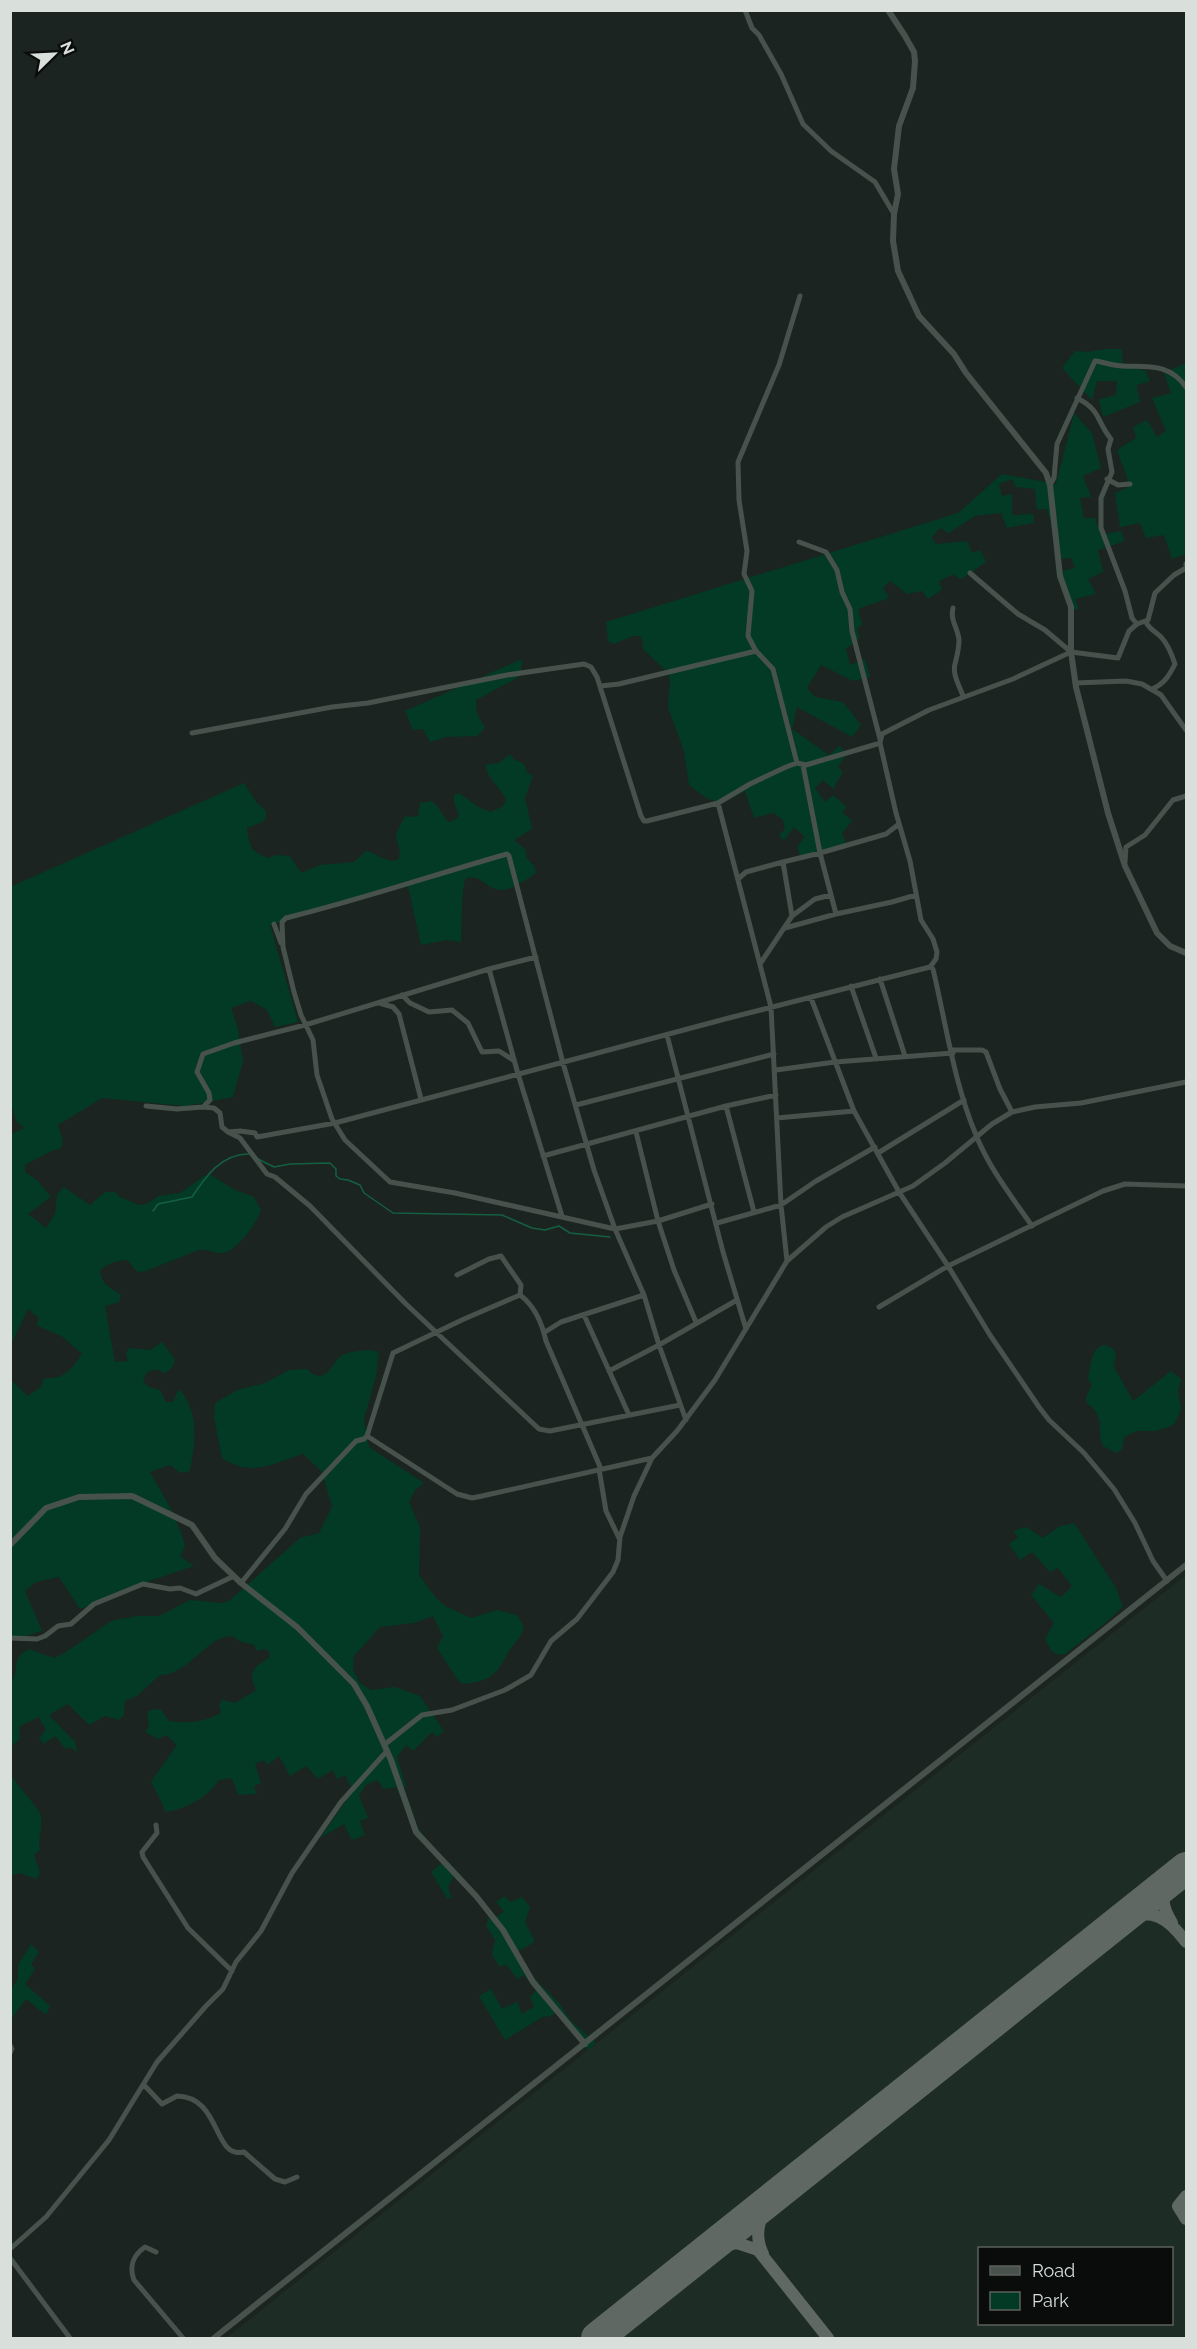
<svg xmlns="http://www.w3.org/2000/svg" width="1197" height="2349" font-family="Raleway,sans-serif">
	<rect width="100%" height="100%" fill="#1b2420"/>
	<path fill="#1d2c24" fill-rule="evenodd" d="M1186,1575V2338H226L622,2023ZM980,2248H1172V2324H980Z"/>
	<path fill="#033a26" d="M1105,349H1122L1123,367L1145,370L1150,381L1137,385L1140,402L1103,417L1099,399L1116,395L1117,381H1097L1092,400L1062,368L1075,351L1087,352Z
		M1186,363V554L1172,559L1164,535L1146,538L1140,523L1120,527L1115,493L1130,486L1117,450L1136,438L1133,427L1147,420L1157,437L1166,431L1152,398L1171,393L1164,373Z
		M1074,413L1092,433L1101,468L1083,476L1091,497L1080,498L1084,518H1095L1101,535L1121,531L1125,541L1098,550L1103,572L1088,579L1096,594L1075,599L1079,609L1071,611L1056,572L1075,568L1071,558L1060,559L1047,509H1037L1035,489L1016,487L1012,479L999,484L1002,496L1012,494V515L1034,514L1033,523L1007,528L1001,513L975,516L949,533L940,528L932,537L936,544L967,541L972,553L980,550L986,562L960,580L954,574L939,581L942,590L928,599L922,591L907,594L890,581L883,588L889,598L858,609L862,624L857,629L860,638L846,649L850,665L865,659L870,677L853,681L821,665L807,688L815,697L843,702L861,725L852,737L797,707L792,729L829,755L839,746L847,753L838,767L843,772L833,789L823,780L815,788L825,802L833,795L847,807L842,812L852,821L842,833L847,846L802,860L797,847L805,837L794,827L784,841L779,835L785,829L783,820L774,813L754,818L745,791C717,807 715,805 689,785L684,751L668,708L670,680L668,673L643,649V643L640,636H633L614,644L608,641L606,622L958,513L1002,474L1056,484Z
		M522,659L521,672L517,678L476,700L477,713L485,728L477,736L446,737L430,742L423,729L413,730L405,711Z
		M510,754L514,760C522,761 525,764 527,772L533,776L525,798L532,829L514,840L526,850V857L535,867L536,873C524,881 506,896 491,887C482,882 478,876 466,878C461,887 462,928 461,942L447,940L421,945L408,886L270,925L298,1022L275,1027L267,1010L251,1001L231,1008L238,1029L243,1061L233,1097L185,1106L102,1098L58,1125L63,1141L61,1148L49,1152L25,1165V1172L37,1180L51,1197L28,1214L46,1228L55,1214L57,1195L64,1187L90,1205L105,1192H115L120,1197L139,1205L147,1204L158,1196L180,1193L204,1176L211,1175L235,1190L254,1197L261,1210C258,1222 236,1252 223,1253C215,1254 208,1249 199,1250L143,1272L136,1271L127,1260C116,1261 107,1263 100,1271C101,1284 111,1288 121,1295L119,1302L105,1306L115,1362L128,1361L126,1354L129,1348L150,1350L162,1342L175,1359C174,1366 171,1370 164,1373C155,1367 147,1369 143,1380L147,1386L160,1390L166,1402H173L178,1390L181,1391C200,1416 195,1442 190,1471L180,1473L170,1465L150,1472L170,1507L182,1535L185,1547L180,1556L194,1566L117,1592L84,1608H79L59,1577L36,1582L25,1591L42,1631L25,1636H11V1380L28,1396L41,1387L44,1378C64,1380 72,1369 82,1354L63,1337L36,1325L39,1318L28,1309L11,1344V1134L24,1128L16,1121L11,1103L10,887L244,783L256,802L266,811V819L260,823L247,828C250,847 249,850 268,858L276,855L290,856L301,873L320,865L354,862L366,851C378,853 384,863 398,860L400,854L396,834L405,816L411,817L418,816L420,803L432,801C440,807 442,816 449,822L455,820L459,815L454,802V794H461L478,807L491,812L503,806L506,800C501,787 487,779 485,765L499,763Z
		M1105,1345L1112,1348L1116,1353L1114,1367L1133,1401L1171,1371L1181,1379L1178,1392L1181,1409L1175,1423L1169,1427L1156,1431H1136L1124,1437L1122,1449L1116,1453L1103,1446C1095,1427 1108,1421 1087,1403L1086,1397L1092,1385L1088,1379C1091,1366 1090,1347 1105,1345Z
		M370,1350L379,1352L376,1376L364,1419L369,1447L424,1483L415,1490L409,1502L420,1527L419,1575L436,1598L447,1607L471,1618L497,1610L517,1615L524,1627C521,1637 515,1643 509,1651C495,1676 492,1681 463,1684L457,1679L437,1648L443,1636L433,1616L414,1623L380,1627L354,1656L353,1670L360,1683L371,1690L395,1687L420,1696L444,1731L437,1737L432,1732L413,1751L406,1745L397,1757L406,1786L404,1787L418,1828L438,1853L450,1863L497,1917L504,1911L496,1902L504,1896L511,1902L522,1897L530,1907L525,1922L535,1942L518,1951L534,1978L559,2003L571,2021L596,2043L588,2050L557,2013L548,2017L544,2016L505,2040L479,1996L491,1989L502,2009L517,2002L522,2014L534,2007L530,1997L536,1991L524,1975L517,1979L506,1964L500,1967L492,1955L495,1940L486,1926L490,1914L457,1876L453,1877L448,1887L452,1898H447L431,1872L443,1862L416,1833L396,1787L384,1789L377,1780L366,1785L359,1795L368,1818L360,1821L365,1835L352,1840L344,1824L320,1838L353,1791L345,1775L337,1779L333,1770L318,1779L306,1766L290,1776L279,1756L267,1765L264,1760L255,1764L261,1783L254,1786L257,1794L238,1795L232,1778L219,1780C207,1798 186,1809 165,1812L163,1805L151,1782L177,1745L166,1735L158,1739L145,1732L149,1726L147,1712L154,1709L161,1710L169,1721C187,1724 205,1722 221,1713L219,1706L222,1700L235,1703L256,1690C248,1671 252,1669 269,1658L270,1652L264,1649L257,1651L254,1645L239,1641L234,1637C209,1632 189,1676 160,1675L137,1696L125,1701L124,1715L119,1720L105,1716L89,1725L68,1704L49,1715L75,1742L78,1753L70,1747L66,1749L55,1736L44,1744L39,1738L46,1730L39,1717L20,1726L19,1740L11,1746V1683C20,1669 10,1658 29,1649L54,1658L66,1652L111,1621L137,1616H159L190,1600L222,1603L230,1600L300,1538L319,1533L332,1507L322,1472L303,1454C273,1463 253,1478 222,1458L214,1417L215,1403L237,1390L265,1383L289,1370L307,1369C326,1388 331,1363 341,1356C348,1351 361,1351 370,1350Z
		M1074,1523L1116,1588L1123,1607L1103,1625L1065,1654C1053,1657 1050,1649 1045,1639L1054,1623L1031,1595L1039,1584L1061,1597L1072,1586L1058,1568L1050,1572L1032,1552L1020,1560L1009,1544L1018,1537L1013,1531L1026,1527L1043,1538L1060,1526Z
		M11,1775C17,1786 40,1808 41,1817C43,1829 37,1839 40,1850L34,1855L40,1873L36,1879L19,1873L11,1876Z
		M31,1944L39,1952L31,1964L35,1969L25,1984L50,2006L46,2015L26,1999L11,2019V1989L18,1979V1965Z"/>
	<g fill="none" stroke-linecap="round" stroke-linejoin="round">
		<path stroke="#155f42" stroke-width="1.5" d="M258,1159L274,1167L290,1164L330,1163L336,1169V1176L340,1179L348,1180L360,1185L364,1193L393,1213L502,1215L532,1228L545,1230L559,1226L570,1233L610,1237
			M153,1211L158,1204L192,1197C206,1176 221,1154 249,1154"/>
		<path stroke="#606864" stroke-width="12" d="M1123,1918C1154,1908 1168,1918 1186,1942
			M1172,1923C1160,1902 1161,1898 1174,1878
			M1186,2196L1178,2206L1186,2219
			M711,2248L737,2243L758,2250L828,2338
			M763,2254C752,2231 761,2214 776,2196"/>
		<path stroke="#606864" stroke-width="32" d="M597,2338L1186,1868"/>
		<path stroke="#48524d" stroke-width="5" d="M745,10L752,28L759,35L781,74L803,124L831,151L875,182L894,214
			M1077,398C1102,411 1096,421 1111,439L1108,449L1112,472L1101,498V528L1125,591L1132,618L1137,624
			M1107,479L1118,485L1130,484
			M1050,485L1054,478L1057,444L1095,361C1104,362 1113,366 1123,366C1149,367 1169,363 1186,387
			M799,542L826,552L837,570L842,592L850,609L852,631L880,739
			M970,573L1018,614L1045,630L1071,652L1118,658L1129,631L1137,624L1148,620L1155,593L1174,575L1186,568V564
			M953,608C950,621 958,628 959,640C959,649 957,656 955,664C952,674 960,687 963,696
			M1146,622C1149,629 1155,631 1161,637C1168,644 1172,655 1175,664C1169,676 1164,684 1152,689
			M1075,683L1126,681L1142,684L1161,695L1186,730
			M601,686L619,684L756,651
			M192,733L332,707L368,703L507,675L584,664L591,667L597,677L641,816L644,821H647L718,803L750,784L786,767L797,763L806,765L877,744L880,743L882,734L929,710L1013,679L1071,652
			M797,763L773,669L756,651L748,636L752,591L744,574L747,551L739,500L738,462L779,365L800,296
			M803,765L820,853L886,834L899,824
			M718,803L771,1007L781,1205L787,1261
			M783,862L820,853L836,914L892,902L916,895
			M1125,862L1126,847L1145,835L1173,800L1186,796
			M738,879L746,872L783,862L792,916L760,964
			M792,916L815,899L831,895
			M274,924L281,943
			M785,928L836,914
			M930,967L933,969C946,1024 954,1083 976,1135C989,1168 1012,1197 1032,1226
			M489,969L518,1074L562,1216
			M880,979L905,1056
			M851,986L876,1058
			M402,995L410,1003L429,1012L452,1010L468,1023L482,1052L499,1051L513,1060
			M811,998L854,1111L899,1192L948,1266L990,1335L1039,1407L1049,1420L1084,1453L1114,1489L1135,1523L1153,1561L1167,1581
			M379,1003L393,1007L399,1014L421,1099
			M667,1035L723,1252L746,1329
			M952,1050H982L986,1052L1000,1089L1012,1112
			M776,1070L835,1062L953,1053
			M576,1105L774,1054
			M146,1106L177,1109L203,1107L214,1108L220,1113L222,1127L228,1132L240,1131L255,1133L257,1137L335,1123L725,1019L930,967L936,959L937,952L933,939L921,920L910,861L896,813L880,743
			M726,1106L754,1212
			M203,1107L210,1100L209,1093L197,1072L203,1054L234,1043L305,1025L489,969L536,957
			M777,1118L854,1111
			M228,1132L240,1138L267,1174L275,1177L310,1206L406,1304L539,1429L550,1431L680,1405
			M636,1132L658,1221L674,1270L696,1322
			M878,1153L964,1100
			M543,1156L726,1106L776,1095
			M717,1223L781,1205L816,1181L875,1147
			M457,1275L489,1259L501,1256L521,1285L520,1295
			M879,1307L948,1266L1103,1191L1125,1184L1186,1186
			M584,1315L629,1415
			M545,1332L561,1322L644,1295
			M609,1371L659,1345L737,1300
			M686,1420L659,1345L644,1295L615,1229L594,1170L563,1063L509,856L507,854C433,875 360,900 286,918L282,922L283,947L294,992L301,1015L313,1040L317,1075L332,1119L345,1140L390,1182L455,1193L615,1229L658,1221L712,1204
			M367,1436L457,1494L472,1498L482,1496L652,1458L677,1431L715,1380L787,1261L826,1227L842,1217L913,1186L945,1163L992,1124L1012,1112L1035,1107L1081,1103L1186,1082
			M599,1469L606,1511L620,1540
			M241,1583L285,1529L306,1494L356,1441L364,1439L367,1436L393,1353L464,1319L520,1295C535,1306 542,1323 546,1341L601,1469
			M10,1638L37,1639L45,1636L58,1626L71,1624L94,1604L143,1584L170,1589L180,1588L196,1594L234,1576
			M384,1745L422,1715L452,1710L505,1690L531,1675L551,1641L577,1619L613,1572L618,1560L620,1537L634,1496L652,1458
			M156,1825L157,1833L142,1852L143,1857L188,1928L232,1971
			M10,2045L12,2049L10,2053
			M144,2085L162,2104L177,2096C222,2097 212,2159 244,2152L275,2179L285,2182L297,2177
			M10,2249L46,2217L109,2140L157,2062L206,2006L223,1989L236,1962L261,1931L292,1873L341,1802L387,1751
			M156,2252L145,2247C133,2255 129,2267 134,2280L183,2338
			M10,2258L70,2338"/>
		<path stroke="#48524d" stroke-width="6" d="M888,10L905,36L914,52L915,61L913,88L899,126L894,169L898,194L894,214L893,241L898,271L919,316L954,354L966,373L1046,473L1050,485L1060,576L1071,607V652L1076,687L1108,813L1125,866L1157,933L1170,946L1186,953
			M10,1545L46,1508L79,1497L132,1496L192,1525L215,1558L241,1583L297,1627L354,1684L367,1706L391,1760L416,1832L476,1896L503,1930L533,1982L585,2044
			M214,2338L1186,1565"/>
	</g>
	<rect width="1197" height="2349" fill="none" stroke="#d9dfdb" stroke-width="24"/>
	<rect x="978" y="2247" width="195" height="78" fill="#090c0a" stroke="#5c605e" stroke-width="1.5"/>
	<rect x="990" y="2266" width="30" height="9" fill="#48524d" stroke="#5c605e" stroke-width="1.5"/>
	<text x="1032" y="2277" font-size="18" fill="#d9dfdb">Road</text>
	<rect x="990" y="2292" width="30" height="18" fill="#033a26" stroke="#5c605e" stroke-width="1.5"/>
	<text x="1032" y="2307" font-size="18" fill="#d9dfdb">Park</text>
	<g transform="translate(54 54) rotate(66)" stroke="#090c0a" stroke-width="4.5" paint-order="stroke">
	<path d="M0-4.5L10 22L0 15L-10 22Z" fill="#d9dfdb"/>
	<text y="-9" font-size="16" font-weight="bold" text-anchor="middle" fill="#d9dfdb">N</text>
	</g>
</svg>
